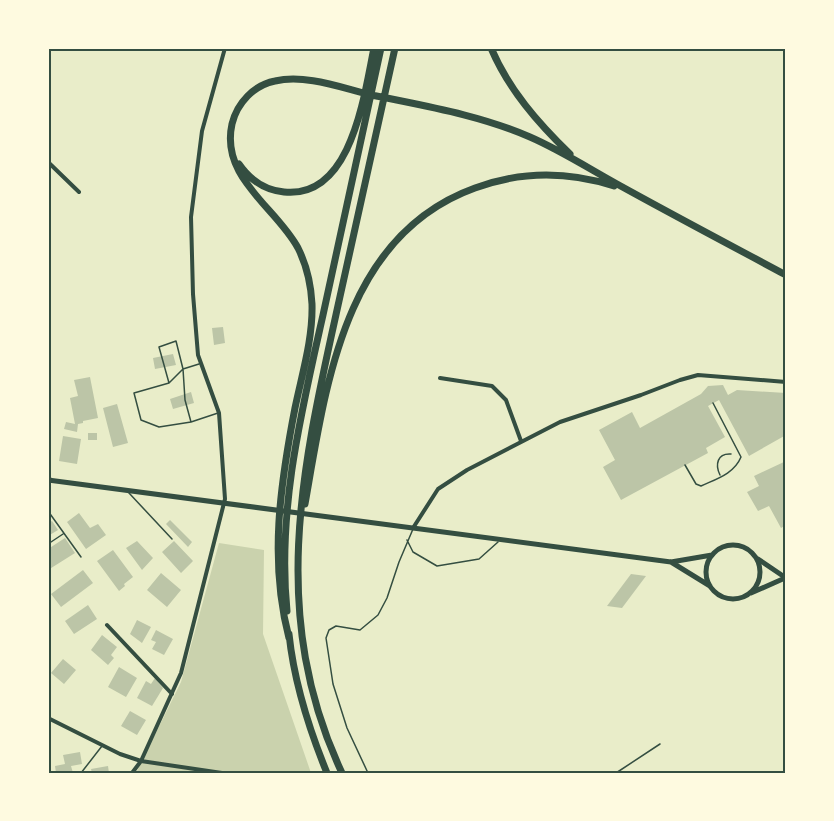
<svg xmlns="http://www.w3.org/2000/svg" width="834" height="821" font-family="'Fira Sans',sans-serif">
	<rect width="100%" height="100%" fill="#e9edc9"/>
	<path fill="#cad2ad" d="M219,543L264,550L263,634L311,773H136L181,682Z"/>
	<path fill="#bcc5a7" d="M223,327L225,343L214,345L212,328Z
		M173,354L176,365L155,369L153,358Z
		M90,377L98,418L83,421V423L78,424L77,432L64,429L66,422L75,424L70,398L78,396L74,380Z
		M723,385L728,395L737,390L786,393V435L749,456L719,400L708,406L725,437L706,448L708,453L621,500L603,467L615,460L599,430L632,412L640,428L701,394L708,386Z
		M191,392L194,403L173,409L170,399Z
		M117,404L128,443L113,447L103,408Z
		M88,433H97V440H88Z
		M63,436L81,439L77,464L59,461Z
		M786,461V525L781,528L769,506L758,511L747,492L759,486L754,476Z
		M79,513L90,528L98,524L106,535L86,549L67,522Z
		M170,520L192,542L188,547L166,524Z
		M52,521L58,530L48,536V523Z
		M65,538L75,553L48,570V549Z
		M137,541L153,558L142,570L126,548Z
		M174,541L193,561L181,573L162,552Z
		M113,550L133,577L124,584L125,586L119,591L97,561Z
		M83,570L93,583L61,607L51,594Z
		M161,573L181,590L167,607L147,590Z
		M631,574L646,576L622,608L607,606Z
		M88,605L97,619L74,634L65,621Z
		M137,620L151,627L142,643L130,634Z
		M156,630L173,639L164,655L152,649L156,642L151,640Z
		M102,635L117,647L111,655L114,658L108,665L91,650Z
		M63,659L76,670L64,684L51,673Z
		M119,667L137,678L126,697L108,687Z
		M155,678L163,688L152,706L137,698L146,681L151,684Z
		M130,711L146,720L137,735L121,726Z
		M80,752L82,764L71,766L73,773H56L55,766L65,764L63,755Z
		M108,766L109,773H92L91,769Z"/>
	<g fill="none" stroke-linecap="round" stroke-linejoin="round">
		<path stroke="#344e41" stroke-width="1.5" d="M685,465L696,484L701,486C716,479 734,474 741,457L713,403
			M720,475C715,465 717,453 731,454"/>
		<path stroke="#344e41" stroke-width="1.5" d="M199,364L183,369L185,400L191,422L218,413
			M169,383L183,369L176,341L159,347L169,383L134,393L141,420L159,427L191,422
			M48,472L51,479
			M129,493L172,539
			M48,511L81,557
			M407,540L413,552L437,566L479,559L498,542
			M48,544L63,534
			M81,773L102,746
			M368,773L347,728L333,684L326,638L329,630L336,626L360,630L378,615L387,598L399,562L413,529
			M616,773L660,744"/>
		<path stroke="#344e41" stroke-width="4" d="M48,162L79,192
			M440,378L492,386L506,400L521,441
			M413,528L438,489L467,470L560,422L641,395L680,380L698,375L786,382
			M107,625L172,694
			M48,718L120,754L141,761L222,773
			M132,773L141,761L181,673L225,499L219,413L198,355L193,294L191,217L202,131L225,48"/>
		<path stroke="#344e41" stroke-width="5" d="M48,480L671,562L712,555
			M706 572a27 27 0 1 1 54 0a27 27 0 1 1-54 0Z
			M758,559L786,578
			M671,562L710,586
			M751,593L785,578"/>
		<path stroke="#344e41" stroke-width="7" d="M491,48C509,90 538,123 570,154
			M239,164C250,180 265,190 284,192C352,199 364,95 374,48
			M305,504C326,385 344,235 475,188C521,171 567,171 614,186
			M287,611C277,511 301,413 323,315C342,226 362,137 381,48
			M289,634C294,682 309,729 327,773
			M289,638C269,562 280,485 295,408C302,374 313,339 312,304C311,285 307,266 298,248C276,207 220,178 232,124C237,103 254,85 275,81C306,74 342,88 372,95C425,106 480,115 530,137C560,150 588,168 617,184C673,215 730,245 786,275
			M342,773C267,613 303,464 339,301C358,217 376,132 395,48"/>
	</g>
	<rect width="834" height="821" fill="none" stroke="#fefae0" stroke-width="99"/>
	<rect x="50" y="50" width="734" height="722" fill="none" stroke="#344e41" stroke-width="2"/>
</svg>
